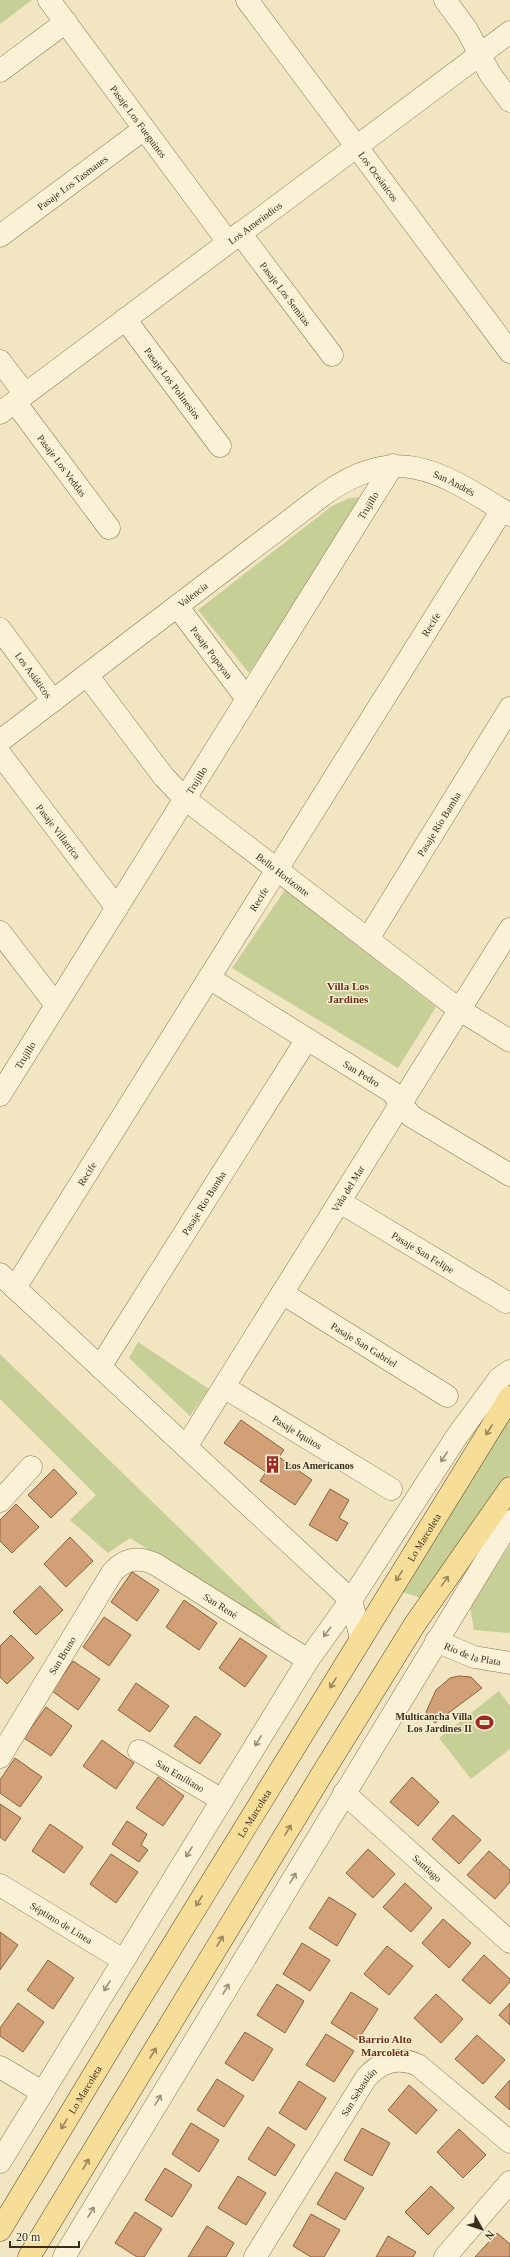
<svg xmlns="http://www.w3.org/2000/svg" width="510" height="2257" viewBox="0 0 510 2257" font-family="Georgia,serif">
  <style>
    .green { fill: #c6cf95 }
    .building { fill: #d1a076; stroke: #8c603c }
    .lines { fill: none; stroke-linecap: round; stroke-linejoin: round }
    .minor-casing { stroke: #8c7658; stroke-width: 23 }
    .major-casing { stroke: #59432d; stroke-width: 23 }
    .minor { stroke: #fbf1d6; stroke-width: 22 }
    .major { stroke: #f6dd98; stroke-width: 22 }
    .oneway { stroke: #98855a }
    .oneway2 { stroke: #9b8f7a }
    .labels { text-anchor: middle; stroke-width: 3; stroke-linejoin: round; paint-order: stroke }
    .street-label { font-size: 10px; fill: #3b2d1d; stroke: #f7eed2 }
    .poi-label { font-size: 10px; font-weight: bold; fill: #3b2d1d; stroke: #f7eed2; text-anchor: start }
    .neighbourhood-label { font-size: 11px; font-weight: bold; fill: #6a2e1a; stroke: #f7eed2 }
  </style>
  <rect width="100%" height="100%" fill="#f1e5c2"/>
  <!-- green -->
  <path class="green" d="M0,0H32L0,24Z
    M364,497L249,673L198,610L332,506L349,498Z
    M285,890L436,1007L398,1068L232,968Z
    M138,1342L209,1389L190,1416L129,1358Z
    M0,1354L241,1588L281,1627L276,1630L130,1538L108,1553L70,1520L96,1495L0,1399Z
    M510,1409V1474L430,1601L399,1591Z
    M510,1545V1633L474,1630L470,1607Z
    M499,1691L510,1706V1749L471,1779L439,1738Z"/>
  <!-- building -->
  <path class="building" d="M241,1420L284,1450L279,1457L312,1480L295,1505L260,1481L266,1472L224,1443Z
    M54,1469L77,1493L51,1518L28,1495Z
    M330,1489L349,1500L339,1518L348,1523L337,1541L309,1525Z
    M16,1504L39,1527L12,1553L0,1541V1520Z
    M70,1537L93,1561L66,1587L44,1564Z
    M132,1572L159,1590L137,1621L111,1602Z
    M40,1586L63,1610L36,1635L13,1612Z
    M184,1600L217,1623L199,1650L166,1627Z
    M104,1617L131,1635L109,1666L83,1647Z
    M11,1635L34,1658L7,1684L0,1677V1646Z
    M240,1638L267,1656L245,1687L219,1668Z
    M73,1661L100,1679L78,1710L52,1691Z
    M459,1676L471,1677L482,1688L435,1723L426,1712L436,1690L450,1678Z
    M136,1683L169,1706L150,1732L118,1710Z
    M46,1707L72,1726L51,1756L24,1738Z
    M195,1716L221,1734L200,1764L174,1746Z
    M102,1740L134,1763L116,1789L83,1766Z
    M15,1758L42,1777L20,1807L0,1793V1780Z
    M158,1777L184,1796L163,1826L136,1808Z
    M412,1777L439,1802L418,1826L390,1802Z
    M0,1804L21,1818L5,1841L0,1837Z
    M453,1815L481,1840L459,1864L432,1839Z
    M127,1821L147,1834L141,1845L148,1850L139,1862L112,1844Z
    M50,1824L83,1847L64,1873L32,1851Z
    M368,1849L395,1874L373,1898L346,1873Z
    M489,1851L510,1870V1882L495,1899L467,1875Z
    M111,1854L138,1872L116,1903L90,1884Z
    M405,1883L432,1908L411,1932L383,1907Z
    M329,1897L356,1914L337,1946L309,1928Z
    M443,1919L471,1943L449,1968L422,1943Z
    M0,1932L18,1945L0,1970Z
    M302,1943L330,1960L310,1991L283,1974Z
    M387,1946L413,1966L389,1995L364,1974Z
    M484,1955L510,1979V1982L490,2004L462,1980Z
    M48,1960L74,1978L53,2009L27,1990Z
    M277,1984L304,2001L285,2033L257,2015Z
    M351,1992L378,2009L358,2040L331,2023Z
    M436,1994L463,2019L441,2043L414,2018Z
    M18,2003L44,2022L23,2052L0,2036V2028Z
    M510,2003V2025L499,2015Z
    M245,2032L273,2049L253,2081L225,2063Z
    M326,2034L354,2051L334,2082L306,2065Z
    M477,2035L505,2060L483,2084L455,2059Z
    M217,2079L244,2096L224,2127L197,2110Z
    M510,2080V2110L495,2097Z
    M299,2081L326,2098L306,2130L279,2113Z
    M409,2085L437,2110L416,2134L388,2110Z
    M191,2123L219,2140L199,2172L172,2154Z
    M268,2127L295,2145L275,2176L248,2159Z
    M362,2128L390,2143L372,2176L344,2160Z
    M459,2129L486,2155L463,2178L437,2152Z
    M165,2168L192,2185L172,2217L145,2200Z
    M336,2172L364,2188L345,2220L317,2204Z
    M238,2176L266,2193L246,2225L218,2208Z
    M431,2186L454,2208L428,2235L405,2212Z
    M135,2212L162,2229L144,2257H137L115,2243Z
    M311,2214L340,2230L324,2257H311L293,2246Z
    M207,2226L234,2243L226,2257H188Z
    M497,2233L510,2244V2257H475Z
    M388,2236L416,2252L413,2257H376Z"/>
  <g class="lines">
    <defs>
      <g id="minor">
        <path id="s1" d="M49,0L228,242"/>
        <path id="s2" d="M247,0L510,352"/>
        <path d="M445,0L467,30L490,74L510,101"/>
        <path d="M0,71L66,22"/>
        <path id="s3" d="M240,233L332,355"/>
        <path id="s4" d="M0,236L144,129"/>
        <path id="s5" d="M125,319L220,446"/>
        <path d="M0,361L25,394"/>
        <path id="s6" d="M15,402L109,528"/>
        <path id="s7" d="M0,413L510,32"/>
        <path id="s8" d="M177,606L247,699"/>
        <path id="s9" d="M0,629L53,701"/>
        <path id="s10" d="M87,675L164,777L185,799L460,1010L510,1041"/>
        <path id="s11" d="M0,741L323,495C398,441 441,472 510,515"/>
        <path id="s12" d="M0,754L117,908"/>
        <path d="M0,932L56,1005"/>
        <path id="s13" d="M368,939L510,708"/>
        <path id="s14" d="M209,978L392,1092L411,1116L510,1175"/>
        <path id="s15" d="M0,1095L393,465"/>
        <path id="s16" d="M340,1202L506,1302"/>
        <path d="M0,1274L351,1600L361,1638"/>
        <path id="s17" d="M15,1288L502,510"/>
        <path id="s18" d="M282,1293L447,1396"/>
        <path id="s19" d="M100,1367L307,1039"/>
        <path id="s20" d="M224,1387L391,1489"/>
        <path id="s21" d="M186,1447L510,929"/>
        <path d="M0,1501L31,1467"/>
        <path id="s22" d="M436,1641L474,1657L510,1663"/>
        <path id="s23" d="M139,1751L222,1800"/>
        <path id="s24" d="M0,1757L112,1573C124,1559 138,1556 155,1564L308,1660"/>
        <path id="s25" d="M344,1793L510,1942"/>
        <path id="s26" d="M0,1885L123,1960"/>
        <path d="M0,2067L42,2092"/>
        <path d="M0,2162L308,1660L351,1600L457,1436L499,1379L510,1371"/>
        <path d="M64,2257L510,1521"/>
        <path id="s27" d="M255,2257L366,2078C380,2062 397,2056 418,2065L510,2142"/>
        <path d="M445,2257L510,2182"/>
      </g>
      <g id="major">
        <path id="s28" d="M0,2230L120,2031L510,1397"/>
        <path d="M29,2257L322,1774L415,1624L510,1488"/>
      </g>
    </defs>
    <!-- minor casing -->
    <use href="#minor" class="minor-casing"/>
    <!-- major casing -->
    <use href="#major" class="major-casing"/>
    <!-- minor -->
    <use href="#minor" class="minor"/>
    <!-- major -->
    <use href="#major" class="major"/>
  </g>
  <!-- one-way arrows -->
  <defs><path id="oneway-shaft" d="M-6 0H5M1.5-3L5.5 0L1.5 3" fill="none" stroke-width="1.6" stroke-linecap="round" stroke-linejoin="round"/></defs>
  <g class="oneway">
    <use href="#oneway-shaft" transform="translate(489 1430) rotate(122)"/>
    <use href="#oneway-shaft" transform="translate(399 1576) rotate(122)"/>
    <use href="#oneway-shaft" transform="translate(445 1581) rotate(-55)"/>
    <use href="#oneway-shaft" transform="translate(333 1683) rotate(121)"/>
    <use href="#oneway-shaft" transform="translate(288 1830) rotate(-59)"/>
    <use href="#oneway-shaft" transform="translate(199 1901) rotate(122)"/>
    <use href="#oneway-shaft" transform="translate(220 1941) rotate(-59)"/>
    <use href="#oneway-shaft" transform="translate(153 2053) rotate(-59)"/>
    <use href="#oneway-shaft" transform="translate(64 2124) rotate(121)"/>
    <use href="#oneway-shaft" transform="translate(86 2164) rotate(-59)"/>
  </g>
  <g class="oneway2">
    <use href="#oneway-shaft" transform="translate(444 1457) rotate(123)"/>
    <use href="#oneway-shaft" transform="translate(327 1632) rotate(127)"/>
    <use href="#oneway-shaft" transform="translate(258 1741) rotate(122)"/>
    <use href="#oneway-shaft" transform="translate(189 1852) rotate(122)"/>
    <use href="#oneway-shaft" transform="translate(293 1878) rotate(-59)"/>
    <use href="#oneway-shaft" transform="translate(107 1986) rotate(121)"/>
    <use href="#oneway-shaft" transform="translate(226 1989) rotate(-59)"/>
    <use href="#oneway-shaft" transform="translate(158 2100) rotate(-59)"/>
    <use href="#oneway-shaft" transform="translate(91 2212) rotate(-59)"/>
  </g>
  <!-- icons -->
  <defs>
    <symbol id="building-bare" viewBox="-9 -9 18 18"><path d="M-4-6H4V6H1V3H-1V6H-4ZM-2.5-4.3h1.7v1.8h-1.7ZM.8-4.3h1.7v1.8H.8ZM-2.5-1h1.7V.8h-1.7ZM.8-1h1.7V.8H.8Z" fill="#9e2924" stroke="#f7eed2" stroke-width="2.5" paint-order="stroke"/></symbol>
    <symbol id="stadium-bare" viewBox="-9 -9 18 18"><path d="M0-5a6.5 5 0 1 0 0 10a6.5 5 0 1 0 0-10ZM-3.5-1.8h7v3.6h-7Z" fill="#9e2924" stroke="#f7eed2" stroke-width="2.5" paint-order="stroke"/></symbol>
  </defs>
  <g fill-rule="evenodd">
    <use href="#building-bare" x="260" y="1452" width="25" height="25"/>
    <use href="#stadium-bare" x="472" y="1710" width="25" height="25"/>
  </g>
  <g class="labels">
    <!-- street labels -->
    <g class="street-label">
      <text dy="4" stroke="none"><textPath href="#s1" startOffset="151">Pasaje Los Fueguinos</textPath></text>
      <text dy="4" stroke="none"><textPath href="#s2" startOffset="220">Los Oceánicos</textPath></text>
      <text dy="4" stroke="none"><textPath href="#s4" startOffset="90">Pasaje Los Tasmanes</textPath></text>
      <text dy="4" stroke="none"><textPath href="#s7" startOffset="318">Los Amerindios</textPath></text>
      <text dy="4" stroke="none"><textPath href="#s3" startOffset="76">Pasaje Los Semitas</textPath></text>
      <text dy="4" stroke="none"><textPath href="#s5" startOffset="80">Pasaje Los Polinesios</textPath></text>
      <text dy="4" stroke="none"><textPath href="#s6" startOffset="79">Pasaje Los Veddas</textPath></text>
      <text dy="4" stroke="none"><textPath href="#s11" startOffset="547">San Andrés</textPath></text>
      <text dy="4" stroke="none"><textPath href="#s15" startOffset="695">Trujillo</textPath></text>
      <text dy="4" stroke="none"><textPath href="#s11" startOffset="242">Valencia</textPath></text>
      <text dy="4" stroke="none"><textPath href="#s17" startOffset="783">Recife</textPath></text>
      <text dy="4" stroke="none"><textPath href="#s8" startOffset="58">Pasaje Popayan</textPath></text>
      <text dy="4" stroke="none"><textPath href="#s9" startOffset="57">Los Asiáticos</textPath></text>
      <text dy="4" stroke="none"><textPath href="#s15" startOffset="371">Trujillo</textPath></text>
      <text dy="4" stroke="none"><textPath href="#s13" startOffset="135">Pasaje Río Bamba</textPath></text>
      <text dy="4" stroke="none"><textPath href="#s12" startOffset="97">Pasaje Villarrica</textPath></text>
      <text dy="4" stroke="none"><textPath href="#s10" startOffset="282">Bello Horizonte</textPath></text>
      <text dy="4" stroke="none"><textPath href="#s17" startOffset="459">Recife</textPath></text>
      <text dy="4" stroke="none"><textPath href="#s15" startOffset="47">Trujillo</textPath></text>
      <text dy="4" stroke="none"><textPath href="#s14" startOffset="180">San Pedro</textPath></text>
      <text dy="4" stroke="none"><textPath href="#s17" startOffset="135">Recife</textPath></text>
      <text dy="4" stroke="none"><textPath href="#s21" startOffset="305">Viña del Mar</textPath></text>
      <text dy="4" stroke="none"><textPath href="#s19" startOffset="194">Pasaje Río Bamba</textPath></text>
      <text dy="4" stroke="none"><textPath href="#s16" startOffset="97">Pasaje San Felipe</textPath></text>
      <text dy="4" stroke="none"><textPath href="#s18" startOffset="97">Pasaje San Gabriel</textPath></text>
      <text dy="4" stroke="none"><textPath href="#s20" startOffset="86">Pasaje Iquitos</textPath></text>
      <text dy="4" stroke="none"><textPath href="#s28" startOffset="812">Lo Marcoleta</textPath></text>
      <text dy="4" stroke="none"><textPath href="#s24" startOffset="341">San René</textPath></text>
      <text dy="4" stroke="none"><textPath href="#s22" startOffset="39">Río de la Plata</textPath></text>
      <text dy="4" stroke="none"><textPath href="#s24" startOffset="119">San Bruno</textPath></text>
      <text dy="4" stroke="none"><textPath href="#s23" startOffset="48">San Emiliano</textPath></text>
      <text dy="4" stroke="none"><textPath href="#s28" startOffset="488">Lo Marcoleta</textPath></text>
      <text dy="4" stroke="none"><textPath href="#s25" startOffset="112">Santiago</textPath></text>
      <text dy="4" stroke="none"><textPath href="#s26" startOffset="72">Séptimo de Línea</textPath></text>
      <text dy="4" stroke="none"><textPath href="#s28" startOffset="164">Lo Marcoleta</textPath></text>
      <text dy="4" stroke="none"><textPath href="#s27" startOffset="195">San Sebastián</textPath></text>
    </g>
    <!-- poi labels -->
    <g class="poi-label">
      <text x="285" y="1469">Los Americanos</text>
      <text x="472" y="1720" text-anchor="end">Multicancha Villa<tspan x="472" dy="12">Los Jardines II</tspan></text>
    </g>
    <!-- neighbourhood labels -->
    <g class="neighbourhood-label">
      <text x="348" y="990">Villa Los<tspan x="348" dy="13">Jardines</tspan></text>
      <text x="385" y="2043">Barrio Alto<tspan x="385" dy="13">Marcoleta</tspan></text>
    </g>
  </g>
  <!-- north arrow -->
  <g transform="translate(482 2229) rotate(129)" stroke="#f7eed2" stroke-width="3" paint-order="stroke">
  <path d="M0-3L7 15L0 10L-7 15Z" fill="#3b2d1d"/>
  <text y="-6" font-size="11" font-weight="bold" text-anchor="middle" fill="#3b2d1d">N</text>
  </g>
  <!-- scale -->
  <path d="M10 2241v6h69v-6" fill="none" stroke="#3b2d1d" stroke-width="2"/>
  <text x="16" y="2241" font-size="12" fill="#3b2d1d" stroke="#f7eed2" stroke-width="3" paint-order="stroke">20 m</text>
</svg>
